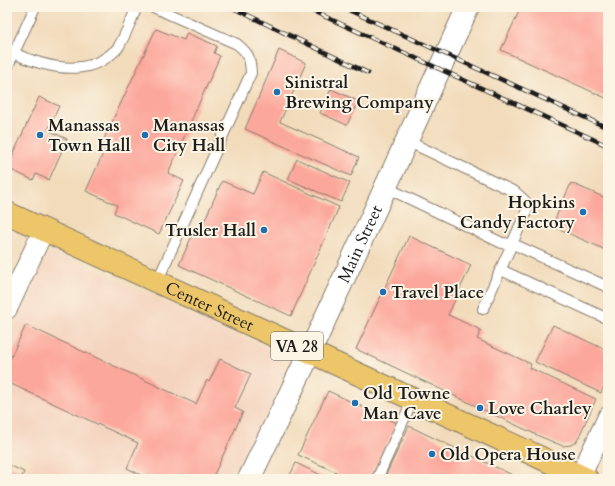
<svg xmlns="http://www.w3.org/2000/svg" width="615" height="486" viewBox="0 0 615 486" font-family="Cardo,serif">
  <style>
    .built { fill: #f4d4bf }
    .building { fill: #fca79b }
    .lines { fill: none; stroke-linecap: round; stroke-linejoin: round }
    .service-casing { stroke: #877c6c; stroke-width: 12 }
    .minor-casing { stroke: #877c6c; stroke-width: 22 }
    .tertiary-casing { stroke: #877c6c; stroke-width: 24 }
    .trunk-casing { stroke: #877c6c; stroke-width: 24 }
    .service { stroke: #fff; stroke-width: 10 }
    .minor { stroke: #fff; stroke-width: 20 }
    .tertiary { stroke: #fff; stroke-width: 22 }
    .trunk { stroke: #ecc669; stroke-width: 22 }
    .rail-casing { stroke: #1c1c1c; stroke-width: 4.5 }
    .rail { stroke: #fcf5e5; stroke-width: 3; stroke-dasharray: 9; stroke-linecap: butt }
    .poi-dot { fill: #1f6fb2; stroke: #fcf5e5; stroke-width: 1.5 }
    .labels { text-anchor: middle; stroke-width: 4; stroke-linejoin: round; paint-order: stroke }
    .shield { fill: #fcf5e5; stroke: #5f5d58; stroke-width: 1 }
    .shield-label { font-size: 16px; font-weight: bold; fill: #1c1c1c }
    .poi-label { font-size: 17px; font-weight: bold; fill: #1c1c1c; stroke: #fcf5e5; text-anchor: start }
    .street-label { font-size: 17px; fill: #1c1c1c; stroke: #fcf5e5 }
  </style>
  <rect width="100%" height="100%" fill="#fcf5e5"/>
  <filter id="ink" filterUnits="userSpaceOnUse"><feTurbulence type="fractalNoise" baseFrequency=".025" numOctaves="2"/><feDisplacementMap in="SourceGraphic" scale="8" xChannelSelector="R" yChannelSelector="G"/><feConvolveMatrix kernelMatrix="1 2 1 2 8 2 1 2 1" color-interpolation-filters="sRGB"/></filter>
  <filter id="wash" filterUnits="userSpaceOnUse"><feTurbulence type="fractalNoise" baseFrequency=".012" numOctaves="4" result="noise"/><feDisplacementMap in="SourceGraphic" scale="16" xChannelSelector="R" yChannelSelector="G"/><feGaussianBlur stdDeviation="0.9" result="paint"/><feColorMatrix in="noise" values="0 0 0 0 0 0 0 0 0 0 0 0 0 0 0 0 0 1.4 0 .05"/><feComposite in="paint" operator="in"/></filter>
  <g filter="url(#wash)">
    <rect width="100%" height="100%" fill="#f2dbbb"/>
    <!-- built -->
    <path class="built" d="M52,251L280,355L286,372L239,479H23L32,460L7,448V342L46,256Z"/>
    <g id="blocks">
      <!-- building -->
      <path class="building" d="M521,7H608V99L501,50Z
        M156,29L184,40L187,33L217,46L214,53L220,56L168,173L184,181L159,234L114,213L117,205L86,191L106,147L101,145Z
        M279,50L306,63L280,122L359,157L351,176L245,129Z
        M331,89L358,101L347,125L320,113Z
        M39,97L59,106L48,130L67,139L49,180L36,174L33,180L7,168Z
        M297,159L350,183L341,202L288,179Z
        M263,172L339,207L291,316L179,265L195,229L200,231L222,181L253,194Z
        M571,183L608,199V251L552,226Z
        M409,236L471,265L448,315L481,330L477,339L531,364L530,368L596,399L577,441L571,445L563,446L539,436L356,349Z
        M26,325L196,404L207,380L209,382L220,359L251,374L235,408L243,412L212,479H149L127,468L138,443L7,382V365Z
        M553,325L608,351V378L601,393L535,362Z
        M328,391L397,423L371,479H334L333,478L336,472L298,455Z
        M409,426L440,441L521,479H384Z
        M296,463L329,479H288Z
        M7,464L24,472L21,479H7Z"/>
    </g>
  </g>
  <g filter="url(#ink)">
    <use href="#blocks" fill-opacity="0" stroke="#877c6c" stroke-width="1"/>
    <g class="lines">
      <defs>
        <path id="service" d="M153,7L237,44C249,54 250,57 251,73L157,282
          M7,50C38,65 80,79 110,55C113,52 117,50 119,46C126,34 131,20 137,7
          M7,68L35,7
          M407,141L515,192L525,201L528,208L483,309
          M385,187L502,243L513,244L608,287
          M501,270L608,319
          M377,479L413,399"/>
        <path id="minor" d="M7,309L44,229
          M579,479L608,417"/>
        <g id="tertiary">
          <path id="s1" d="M249,479L310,352L468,7"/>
        </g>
        <g id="trunk">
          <path id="s2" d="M7,213L587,479"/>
        </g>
      </defs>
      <!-- service casing -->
      <use href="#service" class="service-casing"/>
      <!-- minor casing -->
      <use href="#minor" class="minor-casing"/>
      <!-- tertiary casing -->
      <use href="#tertiary" class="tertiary-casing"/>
      <!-- trunk casing -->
      <use href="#trunk" class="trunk-casing"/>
      <!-- service -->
      <use href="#service" class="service"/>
      <!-- minor -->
      <use href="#minor" class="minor"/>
      <!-- tertiary -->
      <use href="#tertiary" class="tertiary"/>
      <!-- trunk -->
      <use href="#trunk" class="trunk"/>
      <defs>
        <path id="rail" d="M231,7L368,73
          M304,7L608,146
          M342,7L608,128"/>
      </defs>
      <!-- rail casing -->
      <use href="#rail" class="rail-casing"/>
      <!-- rail -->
      <use href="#rail" class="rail"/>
    </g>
  </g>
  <!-- markers -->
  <g class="poi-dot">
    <circle cx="277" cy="92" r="4"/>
    <circle cx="40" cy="135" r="4"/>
    <circle cx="145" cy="135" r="4"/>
    <circle cx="583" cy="212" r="4"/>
    <circle cx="264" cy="230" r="4"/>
    <circle cx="383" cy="292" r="4"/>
    <circle cx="355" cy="403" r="4"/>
    <circle cx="480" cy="408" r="4"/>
    <circle cx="432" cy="454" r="4"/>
  </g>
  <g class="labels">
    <!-- shield labels -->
    <rect class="shield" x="271" y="332" width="52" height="28" rx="3"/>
    <g class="shield-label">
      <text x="297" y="352">VA 28</text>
    </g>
    <!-- poi labels -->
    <g class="poi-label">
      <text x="285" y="88">Sinistral<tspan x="285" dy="20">Brewing Company</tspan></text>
      <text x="48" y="131">Manassas<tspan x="48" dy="20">Town Hall</tspan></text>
      <text x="153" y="131">Manassas<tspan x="153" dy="20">City Hall</tspan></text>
      <text x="575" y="208" text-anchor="end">Hopkins<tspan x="575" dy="20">Candy Factory</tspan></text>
      <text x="256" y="236" text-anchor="end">Trusler Hall</text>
      <text x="391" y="298">Travel Place</text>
      <text x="363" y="399">Old Towne<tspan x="363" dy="20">Man Cave</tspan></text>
      <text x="488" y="414">Love Charley</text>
      <text x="440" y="460">Old Opera House</text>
    </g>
    <!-- street labels -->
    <g class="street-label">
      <text dy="6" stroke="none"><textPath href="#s1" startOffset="260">Main Street</textPath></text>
      <text dy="6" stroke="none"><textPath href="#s2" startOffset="223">Center Street</textPath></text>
    </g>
  </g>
  <!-- margin -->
  <rect width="615" height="486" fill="none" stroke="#fcf5e5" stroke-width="24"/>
</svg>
